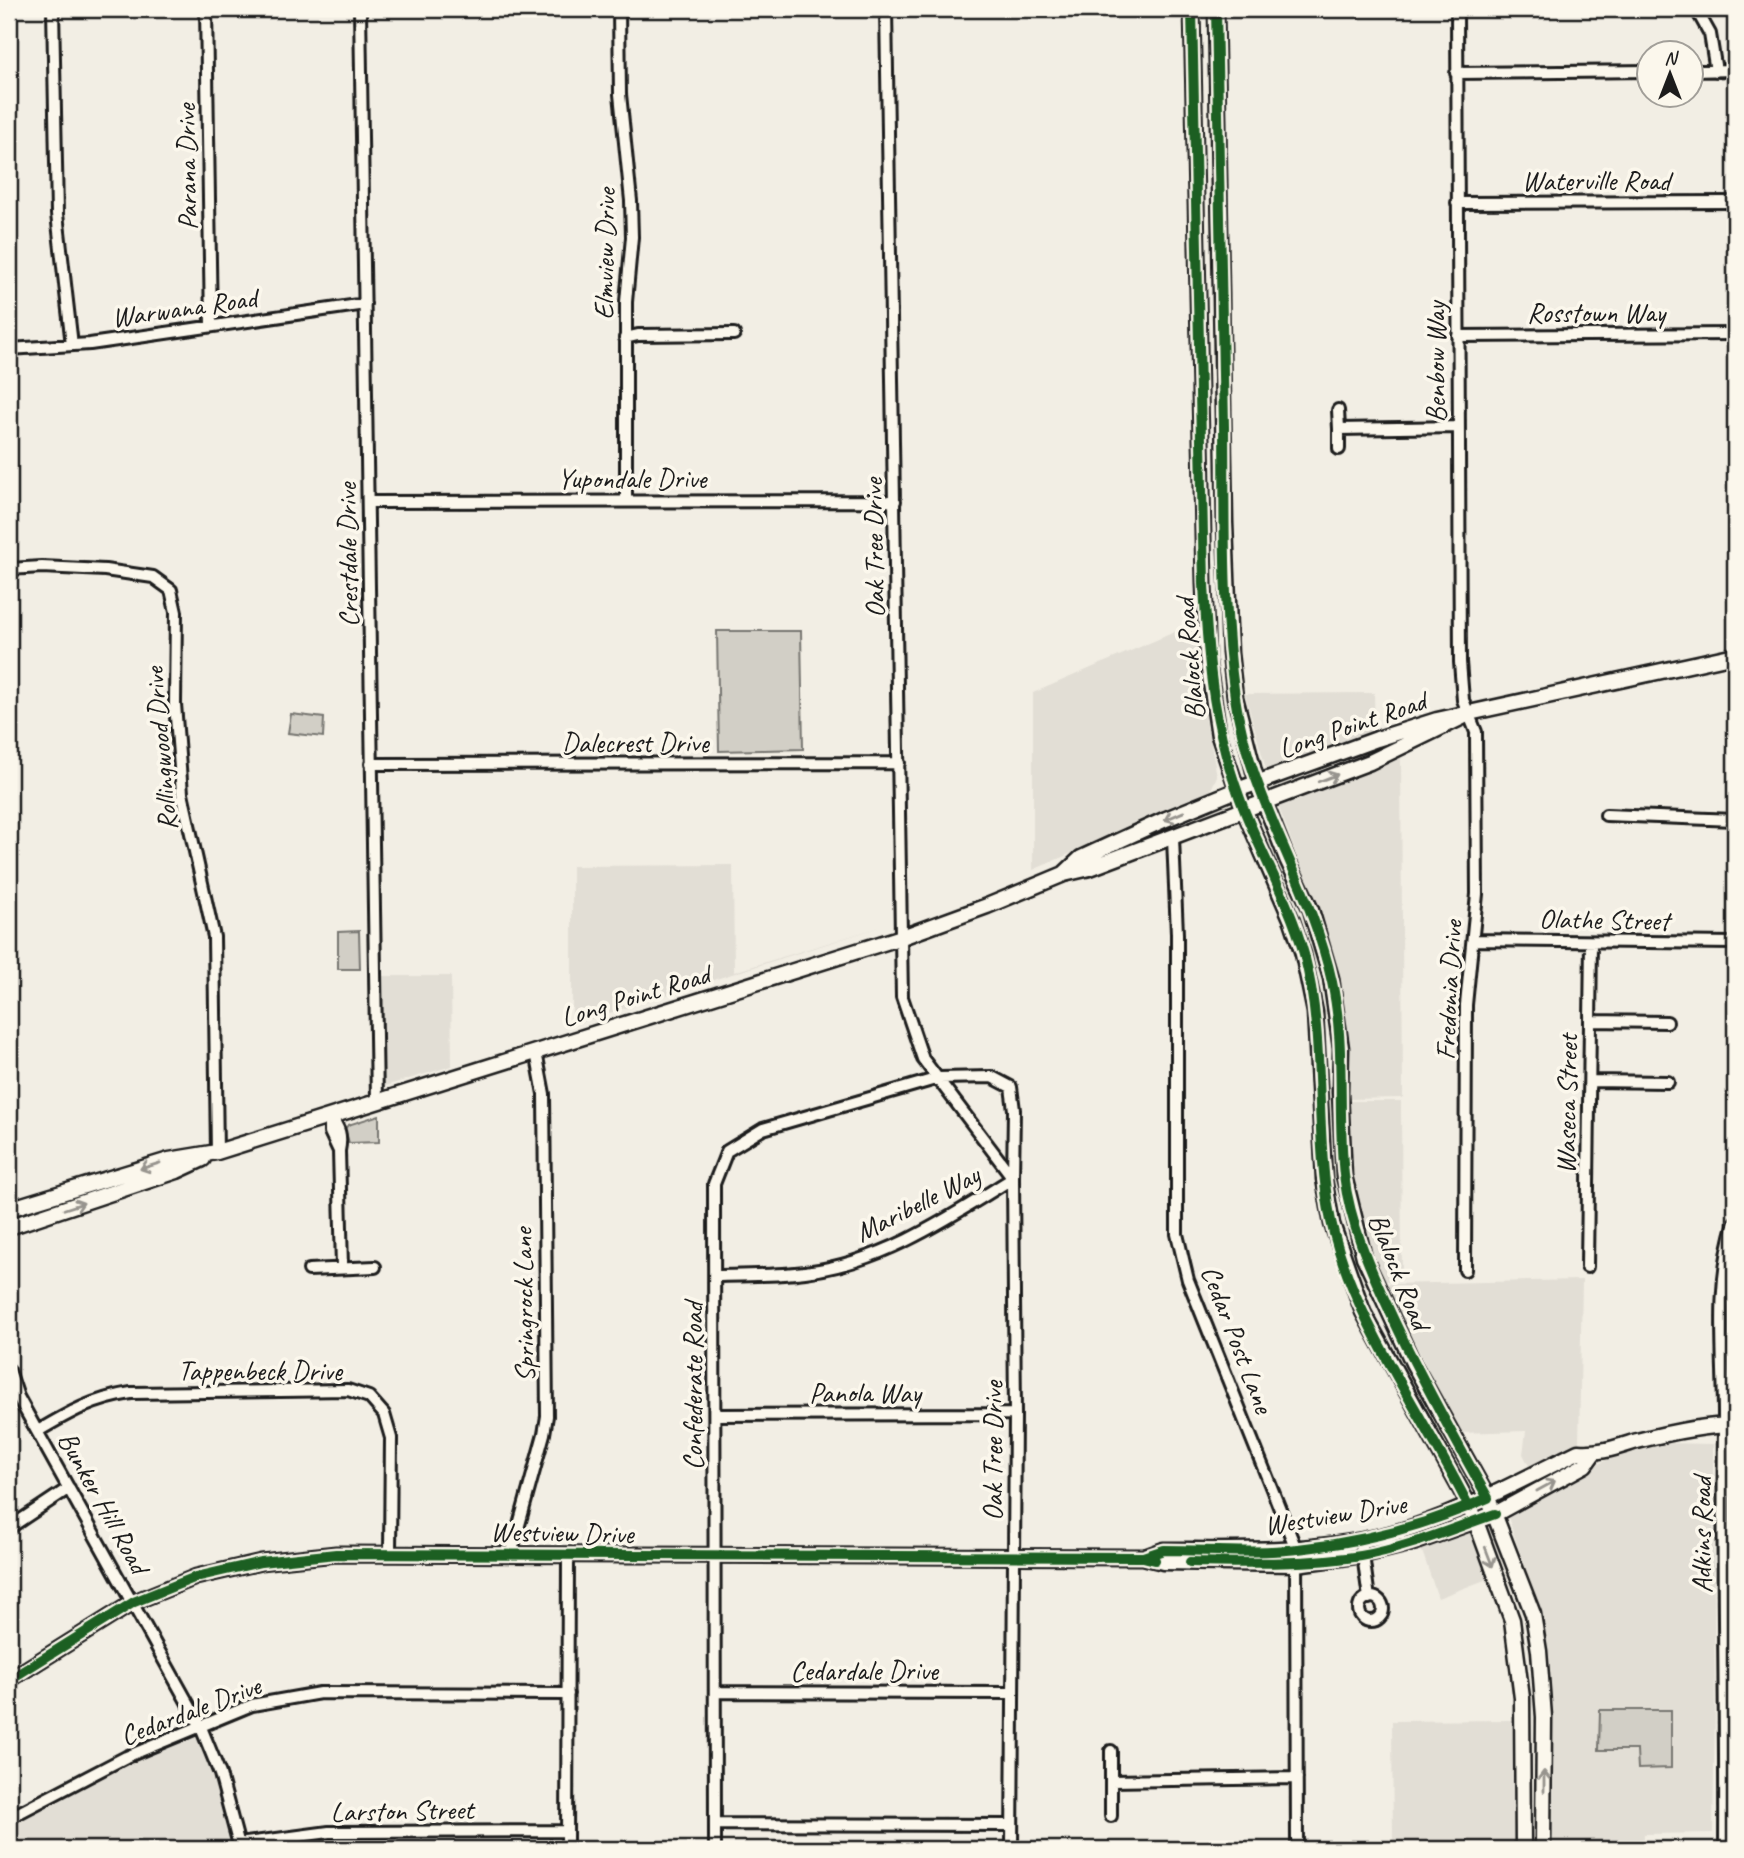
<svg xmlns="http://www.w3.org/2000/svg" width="1744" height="1858" viewBox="0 0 1744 1858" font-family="Caveat,sans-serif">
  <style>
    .built { fill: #e2ded5 }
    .green { fill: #d2cfc6; stroke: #777671; stroke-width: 2 }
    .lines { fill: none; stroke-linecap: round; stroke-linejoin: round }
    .minor-casing { stroke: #1c1c1c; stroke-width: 16 }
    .major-casing { stroke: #1c1c1c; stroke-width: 19 }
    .minor { stroke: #fbf7ec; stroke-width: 10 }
    .major { stroke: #fbf7ec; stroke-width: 14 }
    .cycleway-casing { stroke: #fbf7ec; stroke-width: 15 }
    .cycleway { stroke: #1b5e20; stroke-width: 10 }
    .oneway { stroke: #97948e }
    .labels { text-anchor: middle; stroke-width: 7; stroke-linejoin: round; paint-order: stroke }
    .street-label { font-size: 28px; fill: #1c1c1c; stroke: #fbf7ec }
  </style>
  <rect width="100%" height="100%" fill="#f2eee4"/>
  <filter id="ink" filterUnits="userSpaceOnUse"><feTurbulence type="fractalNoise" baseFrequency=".0143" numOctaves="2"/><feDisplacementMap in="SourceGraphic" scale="14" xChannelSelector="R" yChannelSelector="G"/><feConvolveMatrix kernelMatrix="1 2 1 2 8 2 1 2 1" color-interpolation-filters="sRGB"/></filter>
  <g filter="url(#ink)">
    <!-- built -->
    <path class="built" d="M1198,622V660L1204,708L1217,776L1210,792L1033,870V693Z
      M1374,693L1375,731L1266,769L1245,694Z
      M1401,755L1403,1098L1347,1099L1343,1010L1326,935L1278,805Z
      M733,865L734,972L883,926L572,1025V866Z
      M381,976H451L452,1066L385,1086Z
      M1348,1101H1401L1402,1280L1382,1281L1363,1222L1352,1165Z
      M1582,1280L1579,1445L1529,1466L1523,1454L1526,1431L1459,1433L1386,1284Z
      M1662,1443L1713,1444L1715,1709L1713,1833L1644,1834L1643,1849H1552L1553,1708L1532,1588L1508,1517L1509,1512L1610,1458Z
      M1470,1529L1490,1578L1438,1598L1421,1548Z
      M1515,1720V1849H1393L1392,1721Z
      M197,1733L213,1776L233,1849H9V1826L129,1763Z"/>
    <!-- green -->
    <path class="green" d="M717,631H801L803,749L719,751Z
      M291,714L324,718L323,737L288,733Z
      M359,931L360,969H338V932Z
      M379,1115V1142L349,1143L345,1129L348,1125Z
      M1600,1710H1671V1768L1638,1769L1637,1750H1599Z"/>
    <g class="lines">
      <defs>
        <path id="minor" d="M53,9L57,214L72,345
          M206,9L211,325
          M360,9L377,1101
          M619,9L620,94L631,201L632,237L626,302V501
          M886,9L902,997L923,1059L1013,1178L1015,1414L1012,1849
          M1457,9L1460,662L1463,700L1476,732L1477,894L1466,1005L1465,1270
          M1696,9L1710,34L1716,71
          M1692,71L1735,70
          M1456,73L1650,71
          M1457,203L1735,202
          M1458,336L1735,334
          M625,338L638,335L734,334
          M9,349L90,344L365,304
          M1338,410L1339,429L1458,427
          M1339,429V449
          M369,502L895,501
          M9,569L42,567L105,570L153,577L171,590L176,612L175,704L182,793L214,937L217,1152
          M371,764L899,763
          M1606,815L1735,820
          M1173,838L1177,934V1234L1188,1280L1296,1549L1297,1849
          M1473,940L1735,943
          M1590,1021L1667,1022
          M1590,1081L1668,1082
          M339,1151L330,1132V1116C340,1128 342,1136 339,1151L342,1267
          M1587,1267L1591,942
          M309,1270L375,1267
          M715,1276C744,1275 776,1276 805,1272C882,1263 949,1218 1013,1178L1014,1110L1011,1087L992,1077L939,1078L763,1129L727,1151L714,1184L715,1849
          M9,1370L18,1397L200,1725L220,1774L240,1849
          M715,1415L1015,1414
          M38,1431C70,1412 93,1399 131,1393L348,1390L369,1397L384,1414L391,1438L390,1553
          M9,1528L69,1488
          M1362,1548L1369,1598
          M511,1554L544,1434L547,1416L544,1094L536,1052
          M1359 1609a12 12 0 1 1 24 0a12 12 0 1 1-24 0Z
          M715,1692L1013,1693
          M1111,1751V1816
          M1111,1781L1297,1778
          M9,1818L126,1757L252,1705L320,1693L568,1694
          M715,1824L1012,1825
          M239,1844L329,1832L567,1831
          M567,1849L568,1554
          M1725,1849C1726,1709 1722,1568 1724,1428C1725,1358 1714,1289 1735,1222"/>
        <path id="major" d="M1192,9L1204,584L1207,657L1219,736L1244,810L1292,921L1303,954L1315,1012L1324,1179L1332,1224L1363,1312L1465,1498L1478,1527L1512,1620L1522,1698L1523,1849
          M1216,9L1225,522L1230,653L1235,697L1257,783L1287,859L1311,910L1331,978L1341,1048L1340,1092L1344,1176L1364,1257L1413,1363L1488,1498L1533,1614L1539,1651L1544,1717L1543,1849
          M1065,873L1081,858L1166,819L1237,790L1377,739L1437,720L1735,655
          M9,1209L169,1160L217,1152L902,937L987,906L1064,874L1090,868L1370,762L1469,714
          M9,1227L177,1171L203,1159
          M1145,1557L1164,1550C1247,1550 1333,1554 1413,1527C1471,1508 1523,1479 1578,1452C1599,1454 1617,1447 1637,1441C1668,1433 1703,1425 1735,1425
          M9,1680L134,1602L196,1577L261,1562L336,1554L1143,1557L1163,1562L1296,1564L1363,1555L1416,1542L1495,1514L1585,1465L1593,1454"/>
      </defs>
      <!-- minor casing -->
      <use href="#minor" class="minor-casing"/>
      <!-- major casing -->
      <use href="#major" class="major-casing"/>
      <!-- minor -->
      <use href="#minor" class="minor"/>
      <!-- major -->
      <use href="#major" class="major"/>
      <defs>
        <path id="cycleway" d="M1192,9L1204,584C1208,667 1214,734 1245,812C1264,859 1290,904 1304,954C1327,1041 1313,1133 1331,1221C1352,1319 1425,1417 1469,1507
          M1143,1557L1164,1550C1208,1550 1254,1554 1298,1549C1364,1542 1427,1525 1488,1498C1454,1438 1420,1377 1391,1314C1370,1269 1350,1224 1344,1175C1337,1111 1346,1046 1332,982C1311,884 1249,798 1235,697C1222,608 1225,516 1224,427C1222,287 1219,148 1216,9
          M1190,1562C1247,1563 1304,1565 1361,1556C1407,1548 1451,1529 1495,1514
          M9,1680L134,1602L196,1577L261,1562L336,1554L1143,1557L1155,1560"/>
      </defs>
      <!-- cycleway casing -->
      <use href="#cycleway" class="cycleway-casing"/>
      <!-- cycleway -->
      <use href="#cycleway" class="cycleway"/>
    </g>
    <!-- one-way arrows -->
    <defs><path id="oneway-shaft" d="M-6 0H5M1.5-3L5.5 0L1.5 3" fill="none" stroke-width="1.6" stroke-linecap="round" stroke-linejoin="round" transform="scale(1.75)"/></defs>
    <g class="oneway">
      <use href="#oneway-shaft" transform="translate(1328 778) rotate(-21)"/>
      <use href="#oneway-shaft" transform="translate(1174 816) rotate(157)"/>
      <use href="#oneway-shaft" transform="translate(150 1166) rotate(163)"/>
      <use href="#oneway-shaft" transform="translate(74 1206) rotate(-18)"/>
      <use href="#oneway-shaft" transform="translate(1546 1486) rotate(-29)"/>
      <use href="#oneway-shaft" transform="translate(1489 1557) rotate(69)"/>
      <use href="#oneway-shaft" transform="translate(1544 1781) rotate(-90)"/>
    </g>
  </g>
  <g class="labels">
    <!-- street labels -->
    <g class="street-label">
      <text transform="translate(186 167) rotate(-91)" y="10">Parana Drive</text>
      <text x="1596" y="190">Waterville Road</text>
      <text transform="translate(604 254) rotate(-89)" y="10">Elmview Drive</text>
      <text transform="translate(184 307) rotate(-8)" y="10">Warwana Road</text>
      <text x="1596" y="322">Rosstown Way</text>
      <text transform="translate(1435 362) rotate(-90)" y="10">Benbow Way</text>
      <text x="632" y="488">Yupondale Drive</text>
      <text transform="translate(873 548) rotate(-91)" y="10">Oak Tree Drive</text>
      <text transform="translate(347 555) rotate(-91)" y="10">Crestdale Drive</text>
      <text transform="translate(1189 659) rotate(-95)" y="10">Blalock Road</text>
      <text transform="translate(1352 724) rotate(-19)" y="10">Long Point Road</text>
      <text x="635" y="752">Dalecrest Drive</text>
      <text transform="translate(160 749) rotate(-95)" y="10">Rollingwood Drive</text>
      <text transform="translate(1604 919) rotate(1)" y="10">Olathe Street</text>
      <text transform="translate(1448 990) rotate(-87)" y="10">Fredonia Drive</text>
      <text transform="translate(635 995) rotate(-17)" y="10">Long Point Road</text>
      <text transform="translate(1566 1104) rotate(-89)" y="10">Waseca Street</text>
      <text transform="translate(917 1203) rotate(-27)" y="10">Maribelle Way</text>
      <text transform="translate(1400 1271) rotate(68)" y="10">Blalock Road</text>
      <text transform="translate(523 1305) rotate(-91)" y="10">Springrock Lane</text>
      <text transform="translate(1238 1339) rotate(69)" y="10">Cedar Post Lane</text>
      <text x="260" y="1380">Tappenbeck Drive</text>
      <text transform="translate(692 1386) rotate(-90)" y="10">Confederate Road</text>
      <text x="865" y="1402">Panola Way</text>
      <text transform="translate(992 1451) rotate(-90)" y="10">Oak Tree Drive</text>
      <text transform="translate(104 1502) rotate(61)" y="10">Bunker Hill Road</text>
      <text transform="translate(1335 1514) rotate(-9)" y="10">Westview Drive</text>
      <text transform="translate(562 1532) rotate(1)" y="10">Westview Drive</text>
      <text transform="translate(1701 1535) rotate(-90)" y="10">Adkins Road</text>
      <text x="864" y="1680">Cedardale Drive</text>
      <text transform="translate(190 1710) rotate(-21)" y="10">Cedardale Drive</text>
      <text transform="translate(402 1810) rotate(-1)" y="10">Larston Street</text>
    </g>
  </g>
  <!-- margin -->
  <rect width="1744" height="1858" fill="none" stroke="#fbf7ec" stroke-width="35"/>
  <rect x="18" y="18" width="1709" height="1823" fill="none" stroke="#1c1c1c" stroke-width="2.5" filter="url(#ink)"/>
  <!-- north arrow -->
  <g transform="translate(1670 74)"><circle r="33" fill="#fbf7ec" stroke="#a29f99" stroke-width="2"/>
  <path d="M0-5L12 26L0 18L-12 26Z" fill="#1c1c1c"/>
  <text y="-10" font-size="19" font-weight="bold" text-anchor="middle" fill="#1c1c1c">N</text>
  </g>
</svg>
